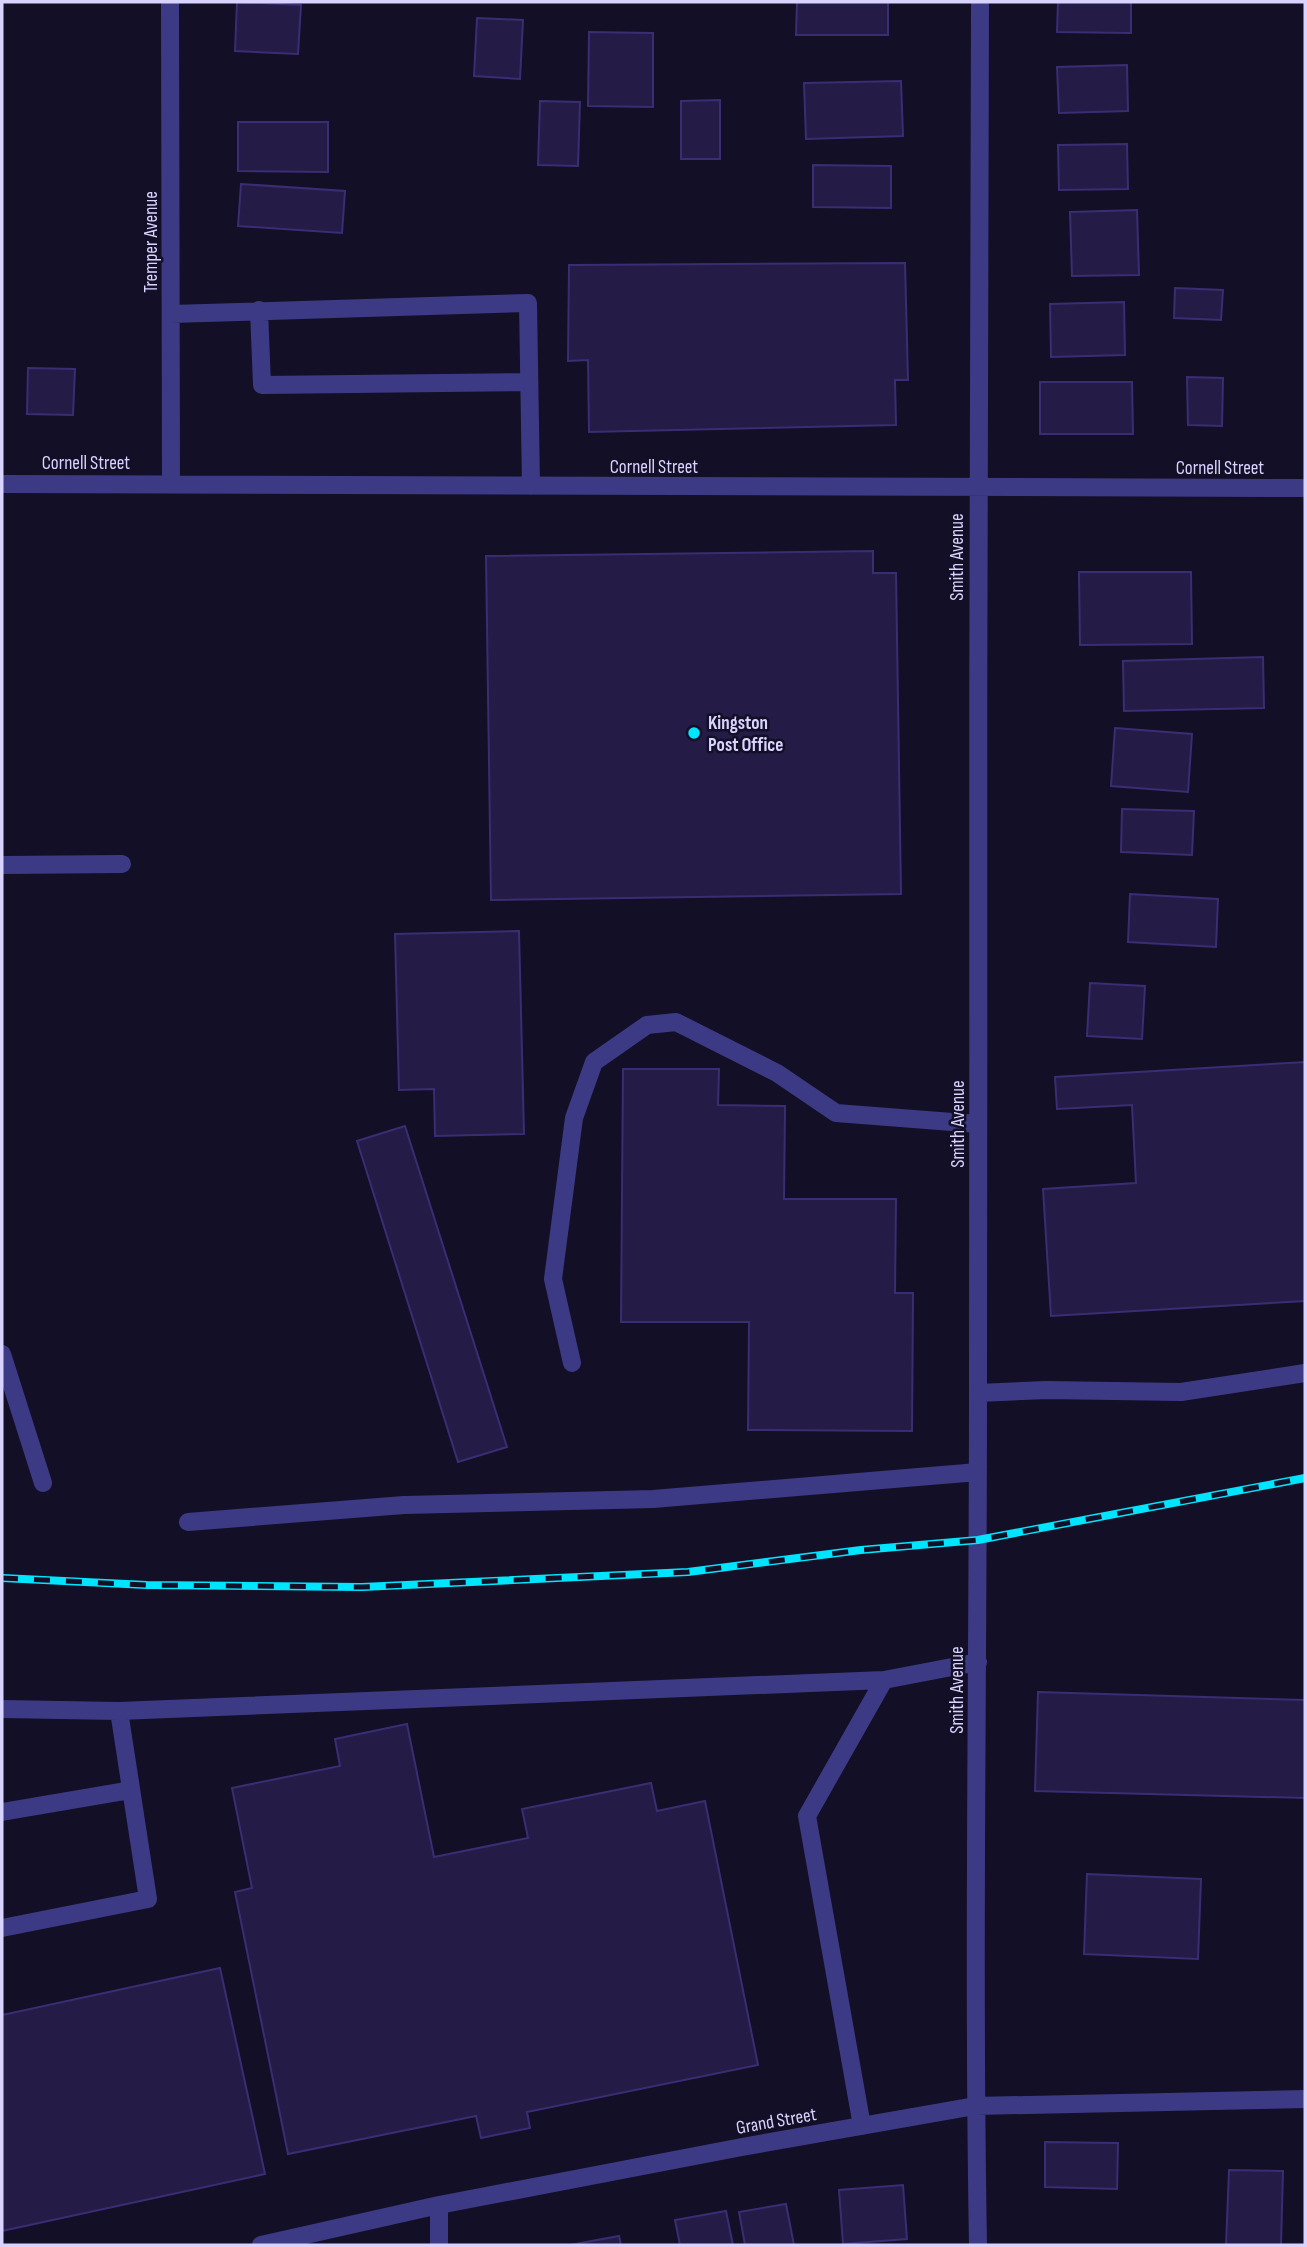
<svg xmlns="http://www.w3.org/2000/svg" width="1307" height="2247" viewBox="0 0 1307 2247" font-family="'Sofia Sans Condensed',sans-serif">
  <style>
    .building { fill: #241b47; stroke: #3b2d73; stroke-width: 2 }
    .lines { fill: none; stroke-linecap: round; stroke-linejoin: round }
    .minor { stroke: #3d3a85; stroke-width: 18 }
    .rail-casing { stroke: #00e5ff; stroke-width: 8 }
    .rail { stroke: #130f26; stroke-width: 5; stroke-dasharray: 16; stroke-linecap: butt }
    .poi-dot { fill: #00e5ff; stroke: #130f26; stroke-width: 2.5 }
    .labels { text-anchor: middle; stroke-width: 5; stroke-linejoin: round; paint-order: stroke }
    .street-label { font-size: 19px; fill: #d9d4ff; stroke: #130f26 }
    .poi-label { font-size: 19px; font-weight: bold; fill: #d9d4ff; stroke: #130f26; text-anchor: start }
  </style>
  <rect width="100%" height="100%" fill="#130f26"/>
  <!-- building -->
  <path class="building" d="M237,2L301,5L298,54L235,51Z
    M797,2H888V35H796Z
    M1058,2H1131V33L1057,32Z
    M477,18L523,20L520,79L474,76Z
    M589,32L653,33V107L588,106Z
    M1127,65L1128,111L1059,113L1057,67Z
    M901,81L903,136L806,139L804,83Z
    M720,100V159H681V101Z
    M540,101L580,102L578,166L538,165Z
    M238,122H328V172L238,171Z
    M1127,144L1128,189L1059,190L1058,145Z
    M813,165L891,166V208L813,207Z
    M241,184L345,191L342,233L238,226Z
    M1137,210L1139,275L1072,276L1070,212Z
    M905,263L908,380H895L896,425L589,432L588,360L568,361L569,265Z
    M1175,288L1223,290L1221,320L1174,318Z
    M1124,302L1125,355L1051,357L1050,304Z
    M28,368L75,369L73,415L27,414Z
    M1187,377L1223,378L1222,426L1188,425Z
    M1040,382H1132L1133,434H1040Z
    M873,551V573H896L901,894L491,900L486,556Z
    M1079,572H1191L1192,644L1080,645Z
    M1263,657L1264,708L1124,711L1123,661Z
    M1115,728L1192,734L1188,792L1111,786Z
    M1122,809L1194,811L1192,855L1121,852Z
    M1130,894L1218,899L1216,947L1128,942Z
    M519,931L524,1134L435,1136L434,1089L399,1090L395,934Z
    M1090,983L1145,986L1142,1039L1087,1036Z
    M1305,1062V1301L1051,1316L1043,1189L1136,1183L1132,1105L1057,1109L1055,1077Z
    M623,1069H719L718,1105L785,1106L784,1199H896L895,1293H913L912,1431L748,1430L749,1322H621Z
    M405,1126L507,1447L458,1462L357,1141Z
    M1038,1692L1305,1700V1798L1035,1791Z
    M407,1724L434,1857L528,1838L522,1809L651,1783L657,1811L705,1801L758,2065L527,2112L530,2128L481,2138L476,2116L288,2154L235,1892L252,1888L232,1788L340,1766L335,1739Z
    M1087,1874L1201,1879L1198,1959L1084,1954Z
    M220,1968L265,2174L2,2231V2015Z
    M1045,2142L1118,2143L1117,2189L1045,2187Z
    M1229,2170L1283,2171L1281,2245H1226Z
    M903,2185L907,2239L843,2244L839,2190Z
    M786,2204L794,2245H745L739,2212Z
    M726,2211L733,2245H680L675,2220Z
    M619,2236L621,2245H570Z"/>
  <g class="lines">
    <!-- minor -->
    <path class="minor" d="M170,2L171,483
      M259,310L262,385L528,382
      M171,314L528,303L531,486
      M2,484L1305,488
      M2,865L122,864
      M2,1354L43,1483
      M572,1363L553,1279L574,1118L594,1062L647,1025L676,1022L777,1073L836,1113L978,1124
      M978,1393L1046,1390L1181,1392L1305,1373
      M188,1522L404,1505L653,1499L978,1472
      M2,1709L119,1711L148,1899L2,1928
      M119,1711L884,1680
      M2,1812L131,1790
      M862,2126L807,1816L884,1680L978,1662
      M439,2205V2245
      M261,2245L439,2205L742,2147L975,2106L1305,2099
      M978,2245C973,1960 978,1674 978,1388C979,926 977,464 980,2"/>
    <defs>
      <path id="rail" d="M2,1578L147,1585L362,1587L688,1572L861,1550L978,1540L1305,1478"/>
    </defs>
    <!-- rail casing -->
    <use href="#rail" class="rail-casing"/>
    <!-- rail -->
    <use href="#rail" class="rail"/>
  </g>
  <!-- markers -->
  <circle class="poi-dot" cx="694" cy="733" r="7"/>
  <g class="labels">
    <!-- street labels -->
    <g class="street-label">
      <text transform="translate(150 242) rotate(-90)" y="7">Tremper Avenue</text>
      <text x="86" y="469">Cornell Street</text>
      <text x="654" y="473">Cornell Street</text>
      <text x="1220" y="474">Cornell Street</text>
      <text transform="translate(956 557) rotate(-90)" y="7">Smith Avenue</text>
      <text transform="translate(957 1124) rotate(-90)" y="7">Smith Avenue</text>
      <text transform="translate(956 1690) rotate(-90)" y="7">Smith Avenue</text>
      <text transform="translate(776 2120) rotate(-10)" y="7">Grand Street</text>
    </g>
    <!-- poi labels -->
    <g class="poi-label">
      <text x="708" y="729">Kingston<tspan x="708" dy="22">Post Office</tspan></text>
    </g>
  </g>
  <!-- border -->
  <rect width="1307" height="2247" fill="none" stroke="#d9d4ff" stroke-width="7"/>
</svg>
